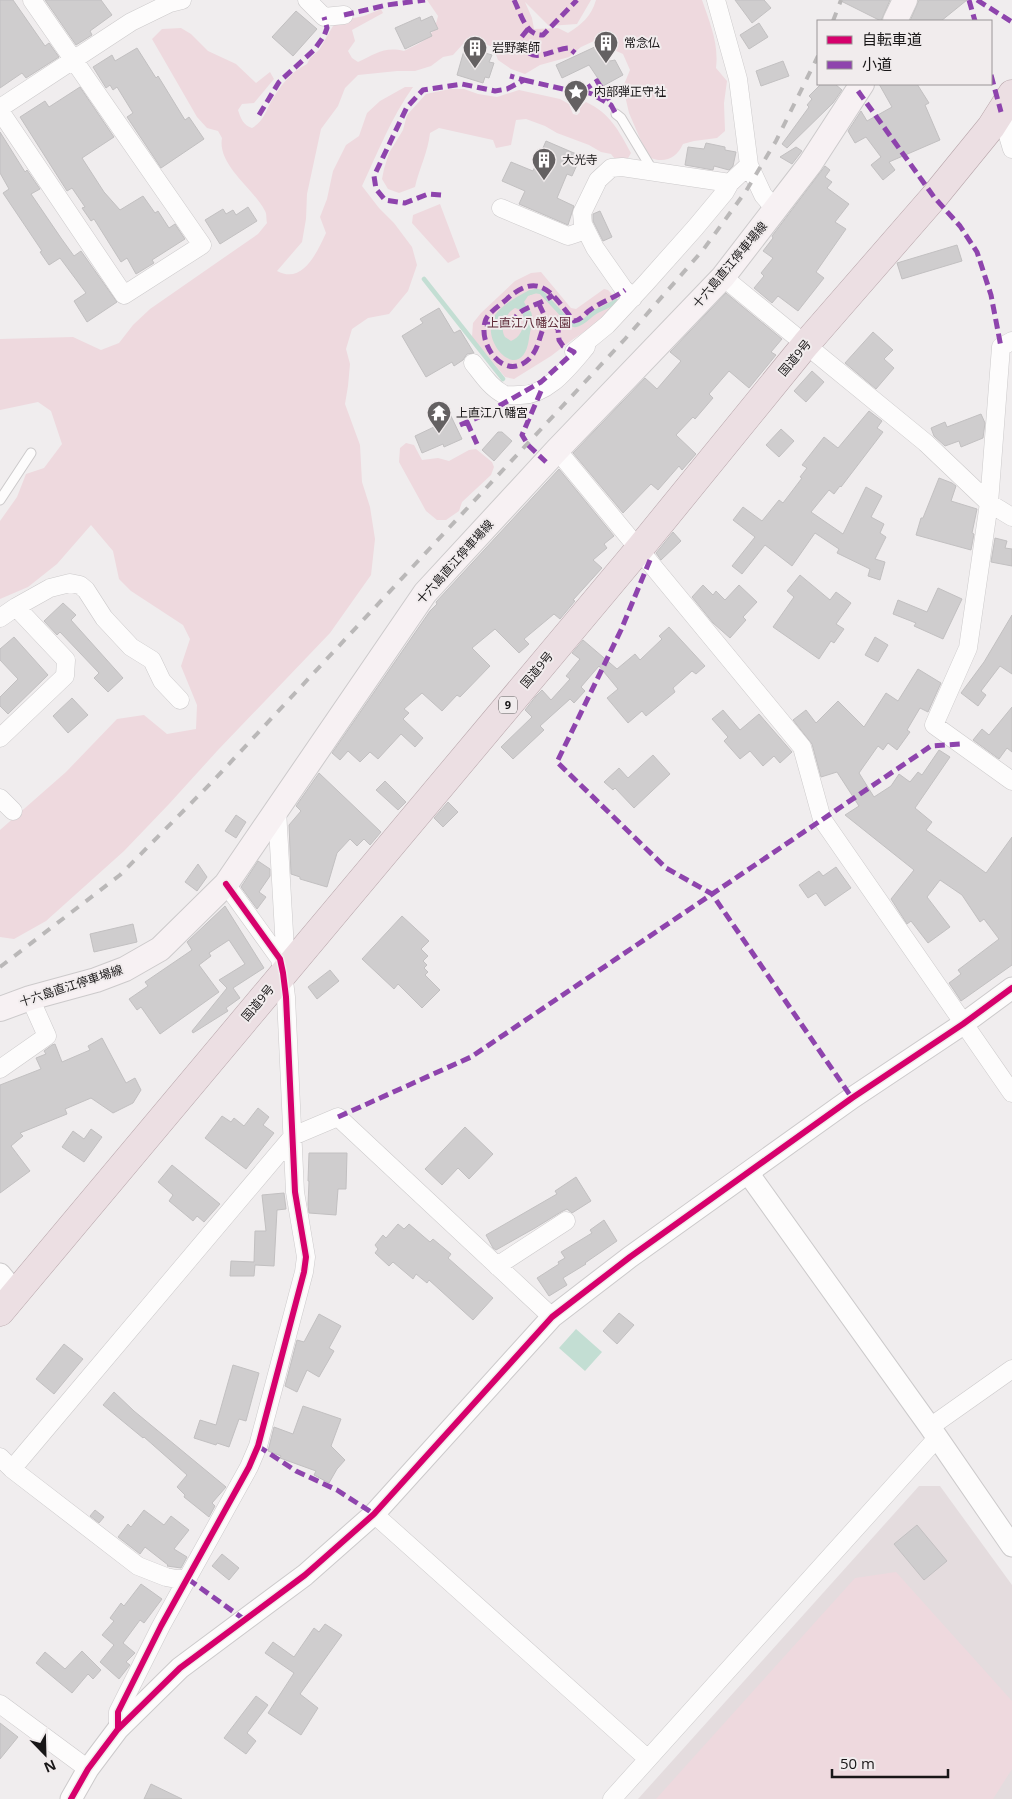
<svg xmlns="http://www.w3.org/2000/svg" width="1012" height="1799" viewBox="0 0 1012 1799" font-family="'Open Sans','Noto Sans JP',sans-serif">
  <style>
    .built { fill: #e4dcde }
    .green { fill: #eed9de }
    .water { fill: #c3ded3; fill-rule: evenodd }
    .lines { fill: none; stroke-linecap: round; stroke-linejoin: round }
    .stream { stroke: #c3ded3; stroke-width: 4.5 }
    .building { fill: #cfcdce; stroke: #c2c0c1 }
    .service-casing { stroke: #cccacb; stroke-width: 11 }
    .minor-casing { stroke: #cccacb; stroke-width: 19 }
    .tertiary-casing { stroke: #cccacb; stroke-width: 23 }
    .secondary-casing { stroke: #cccacb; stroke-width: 26 }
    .trunk-casing { stroke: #b6a4a9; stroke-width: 29 }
    .service { stroke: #fdfcfc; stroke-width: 9 }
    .minor { stroke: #fdfcfc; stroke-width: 18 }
    .tertiary { stroke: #fdfcfc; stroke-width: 21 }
    .secondary { stroke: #f7f1f3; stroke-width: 24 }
    .trunk { stroke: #ecdfe3; stroke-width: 28 }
    .rail { stroke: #bab8b8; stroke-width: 4; stroke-dasharray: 9 9; stroke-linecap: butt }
    .quiet { stroke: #8e44ad; stroke-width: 5; stroke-dasharray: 10 5; stroke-linecap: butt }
    .cycleway-casing { stroke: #f1eced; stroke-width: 9 }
    .cycleway { stroke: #d6006c; stroke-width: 6 }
    .labels { text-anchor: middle; stroke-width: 4; stroke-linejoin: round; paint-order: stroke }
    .shield { fill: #f1eced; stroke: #595657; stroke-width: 1 }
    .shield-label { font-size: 11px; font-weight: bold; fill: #181617 }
    .poi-label { font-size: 12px; fill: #181617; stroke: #f1eced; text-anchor: start }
    .street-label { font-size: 12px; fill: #181617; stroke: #f1eced }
    .park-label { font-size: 12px; fill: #5d2937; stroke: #f1eced }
  </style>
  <rect width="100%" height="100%" fill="#f0edee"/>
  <!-- built -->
  <path class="built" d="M919,1486H940L1012,1585V1799H638Z"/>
  <!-- green -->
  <path class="green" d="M427,0H591L577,24L549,26L525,2L532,18L534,29L558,28L568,33C582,24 591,17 596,0H702C710,23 719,44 716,68L727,81L724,103L725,131L717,138L694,141L683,144C676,159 664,164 648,157L629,113L623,87L630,70L623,54L594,41L581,47L569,57L540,65L525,74L511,69L498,60L493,47L476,41L463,44L453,55L443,57L431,66L415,71H397L358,75L345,88L338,106L321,129L307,194L306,219L302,242L277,271C303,285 317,252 326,233L320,217L327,199L333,171L346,145L359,136L367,113L380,101L405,87H413C391,118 378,152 362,186L379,208L394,223L412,247L417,265L408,291L389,314L368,318L352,329L346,349L350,364L348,386L345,404L360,445L362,482L370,507L375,539L371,575L330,633L218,750L169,804L124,851L46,921L14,939L0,937V830L66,772L117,719L144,715L167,734L196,729L197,705L181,666L190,639L183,625L131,591L119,579L113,551L91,525L57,564L28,587L0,599V521L17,497L26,474L44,468L62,444L51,411L38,402L0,410V339L73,337L101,350L119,343L133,325L150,309L258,234L267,223C266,219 267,214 265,211C254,189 217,165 222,138L218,131L207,128L197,117L152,39L162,29L181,28L191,34L208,51L236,64L256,83L270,72L274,79L254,103L242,104L238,110C241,119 243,125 252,128C264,121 265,112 272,100C280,86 292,71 307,64L310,58L319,50L333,26L338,21L364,16L381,9L383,13L352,30L355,41L348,51L352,58L358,62C375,54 385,46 404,51C424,41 433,39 438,16Z
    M450,89H464L478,94L497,97L519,90L560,99L569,104L573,114L577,115L580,112V107L586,102C610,113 619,131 631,153L627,160L615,159L611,154L601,152L589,145L557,133L545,126L526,119L516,120L511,145L496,148L493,140L439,128L430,133C428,152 419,169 415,187L399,193L388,189L382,179L384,169L389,153L403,130L407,115L426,94Z
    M440,204L460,257L448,263L412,223L413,215Z
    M541,272L571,308L576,309L604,289L608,290L620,302L609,315L572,340L551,356L514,379L505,377L472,337L473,323L481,313L515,281L531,273Z
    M406,443L414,445L422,460L438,458L449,461L469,450L476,449L492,462L494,467L491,475L462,502L459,511L446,520H437L426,511L399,462L400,448Z
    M896,1572L1012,1701V1769L993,1799H656L855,1578Z"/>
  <!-- water -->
  <path class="water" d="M530,290H533L535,293L528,296L524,302C526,306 528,308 531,312C534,318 530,331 529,339C522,387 477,341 495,315C502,305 519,295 530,290ZM515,308L521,310C527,321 523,336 511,341L505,337C499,327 506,313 515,308Z
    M576,1329L602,1352L585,1371L559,1348Z"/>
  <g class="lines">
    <!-- stream -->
    <path class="stream" d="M424,279L503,379
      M529,293L536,291L541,292L571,324L575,325C585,323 587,317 595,312C602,308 610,306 616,301"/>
  </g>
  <!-- building -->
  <path class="building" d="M0,0H13L45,46L49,43L59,57L26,78L22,73L0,88Z
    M45,0H101L112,15L90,31L92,35L76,45Z
    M735,0H764L771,8L752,23Z
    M839,0H890L881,21Z
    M919,0H967L941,21H910Z
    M296,11L317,29L293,56L272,37Z
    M432,16L438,29L430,32L432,36L405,49L395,28L420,17L421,21Z
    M759,23L768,37L749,49L740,35Z
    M599,45L610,61L615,60L623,75L603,86L589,65L562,78L556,65Z
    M465,47L492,55L489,62L494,63L489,78L485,77L483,83L457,75Z
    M137,48L156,78L158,76L185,120L189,117L204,139L161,168L127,117L133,113L117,87L113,90L110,85L106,88L93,67L112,55L115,61Z
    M783,61L789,76L761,86L756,71Z
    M821,84H835L842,90L833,103L787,148L782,144L809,107L807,105L812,99L809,96Z
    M879,84H917L929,103L925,105L940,140L889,162L895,170L883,180L871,165L881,157L866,137L855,143L848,131L861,111L867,121L892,107Z
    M80,87L114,137L82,158L104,192L120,210L143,196L155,213L158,211L169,228L175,224L185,239L152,260L154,263L136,274L127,258L121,262L94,219L91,221L82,208L85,207L72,188L67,191L20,117L45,101L49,107Z
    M0,132L25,172L27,170L40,189L31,194L61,238L74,256L81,251L117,302L87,322L74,301L86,293L60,258L49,265L40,252L42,251L3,193L9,189L0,173Z
    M546,141L581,156L572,176L567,174L557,198L574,206L568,225L519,204L525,191L502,181L511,162L533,171Z
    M706,143L725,147V150L736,152L733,166L729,170L714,166L713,170L685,165L688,147L704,149Z
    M796,147L802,151L792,164L780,157Z
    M825,166L830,170L825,177L832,182L827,188L849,204L835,222L846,229L816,272L824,278L798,311L778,296L772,303L754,288L764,276L761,273L773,258L763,251L773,238L772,236Z
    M248,207L257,221L220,244L205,220L223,209L226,214L233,210L236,215Z
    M600,211L612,237L603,241L593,221V214Z
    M957,245L962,261L902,279L897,263Z
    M726,293L782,339L771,352L776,355L749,388L729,371L709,394L713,398L695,419L693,417L676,435L696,454L682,470L679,466L658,490L651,484L623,513L573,453L645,378L657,389L681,361L670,352Z
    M439,308L454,333L460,330L474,353L467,354L463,360L454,366L452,362L426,377L402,336L423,323L420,319Z
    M873,332L893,350L884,359L894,368L876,389L845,363Z
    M812,371L824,382L806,402L794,391Z
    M869,411L882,421L877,428L883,432L841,487L840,486L834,494L829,490L811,512L843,534L866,487L882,496L871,517L884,524L880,533L886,537L875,559L885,562L880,580L868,576L870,569L837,553L839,549L815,533L792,566L765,545L742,574L732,566L755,537L733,520L743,507L762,521L779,500L783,503L802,478L800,477L807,468L802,465L824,437L838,448Z
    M450,414L462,439L444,447L443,444L422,453L415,436L434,427L432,422Z
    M981,414L985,423L983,438L961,447L959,441L945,446L934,436L931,428L945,422L947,427Z
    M781,429L794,441L779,457L766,445Z
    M498,432H502L512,441L494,461L482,450Z
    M559,469L614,536L604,544L607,548L593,560L602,568L573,600L575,601L560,619L554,614L524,639L529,644L519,653L495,629L472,648L490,666L460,697L457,695L442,711L422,693L404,709L409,713L403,719L423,738L415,747L401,734L378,759L370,752L360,762L348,751L340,760L332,753L430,611L437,604L436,602Z
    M939,478L952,483L956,486L951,501L977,509L972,533L974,534L971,550L916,535L921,518H923Z
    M673,532L681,541L661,560L656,553Z
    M995,538L1007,541L1005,548L1012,549V566L991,562Z
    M800,575L830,600L836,592L851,603L836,624L844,629L834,643L831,641L819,659L773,627L794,597L787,591Z
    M703,585L713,595L716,591L725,600L739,585L757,602L743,617L746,620L730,638L713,623L692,597Z
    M938,588L962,599L943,639L914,626L916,623L893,614L898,600L927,612Z
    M63,603L76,615L71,620L123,678L108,692L94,678L99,673L60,632L57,635L44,621Z
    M1012,615V674L1000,666L981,691L986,695L978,706L961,693L984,662Z
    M669,627L705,666L696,674L692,671L673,688L675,692L646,716L642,711L628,723L607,698L618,689L599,666L581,687L585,691L574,703L570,699L540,726L544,730L513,759L501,747L532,717L525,710L536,696L542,690L551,700L570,679L566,676L580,659L572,653L583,640L617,669L635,654L640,660L662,639L659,636Z
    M14,637L48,675L8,714L0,706V697L18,679L0,660V649Z
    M875,637L888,645L878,662L865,655Z
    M918,669L941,683L928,712L920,708L907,730L910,732L897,750L888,743L883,750L878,746L859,773L874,797L891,786L899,774L910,782L918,772L922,775L939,750L950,757L915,808L932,822L926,830L986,873L1012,837V965L961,1001L949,983L961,974L958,970L999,939L984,919L980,922L962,895L940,880L927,897L950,927L928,943L911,921L907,924L891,899L914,870L845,815L859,806L837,772L821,777L812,744L793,720L806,710L816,723L838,701L864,727L886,693L898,701Z
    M72,698L88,715L68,733L53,716Z
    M1012,707V752L1007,748L999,759L973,740L982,729L989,735Z
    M723,710L740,730L759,714L792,752L780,763L774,756L763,766L750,751L740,759L724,741L728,737L712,719Z
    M653,755L670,774L634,808L615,788L613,790L604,782L619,768L628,778Z
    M319,773L381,832L370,845L364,839L357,846L350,839L337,853L327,887L300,879V877L291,874L289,825L301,811L296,806Z
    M385,781L406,802L398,810L376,790Z
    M448,802L458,812L443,827L434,818Z
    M236,815L246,822L236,838L225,831Z
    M258,861L270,869V876L259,892L266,897L257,909L241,887Z
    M198,864L207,877L197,891L185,882Z
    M836,867L851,888L825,906L816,893L808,898L799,885L819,871L823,876Z
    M225,906L264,968L233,988L240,998L226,1008L228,1011L193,1033L192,1031L227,988L219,980L245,964L229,940L209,953L211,956L199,965L219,992L160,1034L141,1007L137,1010L129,999L148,986L145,982L192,950L187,942Z
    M402,916L429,941L421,949L428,956L423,961L427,965L424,968L428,972L425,975L440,990L422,1008L398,984L394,989L362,959Z
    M133,924L137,942L94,952L90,934Z
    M330,970L339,981L317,999L308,987Z
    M102,1038L126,1083L135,1078L141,1090L133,1103L113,1113L91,1098L65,1109L67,1114L20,1133L23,1136L11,1146L30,1171L0,1193V1085L41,1069L36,1058L46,1054L44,1051L52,1045L55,1044L62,1062L90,1050L88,1046Z
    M258,1108L269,1117L263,1125L274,1133L246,1169L205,1138L222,1116L231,1122L234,1118L244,1126Z
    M465,1127L493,1154L469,1179L458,1168L442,1185L425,1169Z
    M91,1129L102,1137L84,1162L62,1147L73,1131L84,1139Z
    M309,1153H347L346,1189H338L336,1215L309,1213L308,1205L309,1181H308Z
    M172,1165L220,1204L204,1222L197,1216L193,1221L169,1201L173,1195L158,1182Z
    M576,1177L591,1201L572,1213L567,1209L561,1212L535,1228L496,1250L493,1248L486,1235L557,1194L555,1191Z
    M284,1193L286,1209L277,1210L274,1266L255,1265L254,1276H230L231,1261L254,1262L255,1231H266L262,1195Z
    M604,1220L617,1241L585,1263L586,1264L563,1278L567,1285L549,1296L537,1278L559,1264L558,1262L565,1258L561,1252L592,1233L590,1230Z
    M398,1224L404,1229L409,1224L430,1242L433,1239L451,1254L448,1258L493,1298L473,1320L429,1280L427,1283L416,1274L413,1279L393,1262L389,1266L375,1253L378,1249L375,1245L383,1235L386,1238Z
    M619,1313L634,1325L617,1344L603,1331Z
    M319,1314L341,1326L329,1348L334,1351L319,1377L307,1370L297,1392L285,1386L297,1340L304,1342Z
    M64,1344L83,1359L54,1394L36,1379Z
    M233,1365L259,1373L246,1421L239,1419L229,1447L217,1443L216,1445L194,1438L200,1420L216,1425Z
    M114,1392L134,1411L226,1487L212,1503L215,1506L209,1517L184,1497L185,1495L177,1487L187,1475L144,1437L143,1438L103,1405Z
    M303,1406L341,1419L331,1446L345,1460L337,1469L329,1483L314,1475L316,1471L280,1458L281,1456L268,1451L274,1427L293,1434Z
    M95,1510L104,1517L99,1523L90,1516Z
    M144,1510L164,1525L171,1516L189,1530L174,1549L187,1557L181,1568L167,1566L168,1565L145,1547L140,1554L118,1537L128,1524L131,1527Z
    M917,1525L947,1561L924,1580L894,1544Z
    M222,1554L239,1568L229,1580L212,1566Z
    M141,1584L162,1599L144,1623L140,1620L123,1643L135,1653L126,1662L130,1665L119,1679L100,1662L114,1645L102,1635L114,1621L110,1618L121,1603L124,1606Z
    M325,1624L342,1635L300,1694L318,1708L301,1735L268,1713L294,1673L265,1653L273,1642L294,1657L314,1628L319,1632Z
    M82,1651L101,1670L93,1679L88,1674L72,1693L36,1663L45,1652L65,1669Z
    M256,1696L268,1705L247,1733L256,1741L246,1754L224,1738Z
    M0,1723L18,1737L0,1759Z
    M151,1784L182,1799H144Z"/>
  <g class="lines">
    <defs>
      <path id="service" d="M616,114L621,118L653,171
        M0,500L31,453"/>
      <path id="minor" d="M307,0L324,17L344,15
        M716,0L738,79L749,165L763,195L776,210
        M0,108L131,22L170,3L182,0
        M0,111L124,295L202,245L32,0
        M1001,112L1012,149
        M501,208L568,236L586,230
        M723,277L926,443L989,503L1012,517
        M633,298L623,288L595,248L583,224L582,213L598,180L611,168L622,167L730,183
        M1012,341L1001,347L989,503L968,648L934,725L1012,781
        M574,352L607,325L646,283L695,228L725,192L730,183L749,165
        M473,363C482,374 490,387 503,394C507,396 513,395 518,395C547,397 569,367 586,347
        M557,450L802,747L822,819L1012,1093
        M16,607L50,588L70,583L80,585L86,590L104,618L131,647L152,660L162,681L180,700
        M0,618L16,607L66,660L65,676L0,738
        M0,798L13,811
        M277,810L285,950L280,959
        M0,1069L47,1036L30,998
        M497,1266L566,1221
        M930,1427L1012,1369
        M0,1457L12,1469L293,1136L338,1117L552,1317
        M12,1469L138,1566L166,1577L176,1579H188
        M374,1514L648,1759
        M0,1704L88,1769
        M118,1729V1712L161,1626L249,1467L258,1446L304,1272L306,1257L295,1192L286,997L283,973L280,959L226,884
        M612,1799L937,1438"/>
      <path id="tertiary" d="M748,1173L930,1427L1012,1546
        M0,1274L16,1293
        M71,1799L88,1769L118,1729L180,1668L305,1575L374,1514L552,1317L630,1257L852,1098L963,1024L1012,988"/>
      <path id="secondary" d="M895,21L905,0
        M0,1009L30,998L96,980L125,969L160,949L226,884L425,593L557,450L723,277L810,164L862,84"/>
      <path id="trunk" d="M0,1312L640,548L806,344L934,197L991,127L1012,94"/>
    </defs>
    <!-- service casing -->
    <use href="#service" class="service-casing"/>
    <!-- minor casing -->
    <use href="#minor" class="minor-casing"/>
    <!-- tertiary casing -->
    <use href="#tertiary" class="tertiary-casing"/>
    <!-- secondary casing -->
    <use href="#secondary" class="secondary-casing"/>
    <!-- trunk casing -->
    <use href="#trunk" class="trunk-casing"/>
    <!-- service -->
    <use href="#service" class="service"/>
    <!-- minor -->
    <use href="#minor" class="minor"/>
    <!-- tertiary -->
    <use href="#tertiary" class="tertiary"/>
    <!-- secondary -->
    <use href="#secondary" class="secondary"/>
    <!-- trunk -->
    <use href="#trunk" class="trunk"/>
    <!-- rail -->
    <path class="rail" d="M833,21L841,0
      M0,967L120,875L214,780L625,339L703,250L746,191L776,141L818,56"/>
    <!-- quiet -->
    <path class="quiet" d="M514,0C521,14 526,36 543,35L577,0
      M969,0L975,21
      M977,0L1012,22
      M344,15L387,5L425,0
      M528,29L520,39C530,69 549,49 569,48L575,53
      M991,75L1001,112
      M524,80L563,89H577L592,94L611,105L616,114
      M583,91L597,81L611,103
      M858,91L934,197L960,226L977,252L991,295L1001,347
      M259,115L279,82L314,50L324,36L327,28L324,17
      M441,195L428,194L405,203L385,200L376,189L374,176L407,107L423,90L462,84L495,91L507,89L524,80L510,76
      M539,304L547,321C539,333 540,348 529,359C504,383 476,343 486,319C490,311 502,304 508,298C541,269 554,297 574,321C582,320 584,314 590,310C601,302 614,298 625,290
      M485,324L497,325V323L502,324L503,322L513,323C516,307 540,306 553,295
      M541,391L522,435L528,445L546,462
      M499,406L541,382L574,352L563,346L559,340L558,329L554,325L547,321
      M467,422L477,444
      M460,425L486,414
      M650,560L621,630L557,762L666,868L712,894L852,1098
      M338,1117L471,1057L931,746L960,744
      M258,1446L296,1471L337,1490L374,1514
      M188,1579L245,1620"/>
    <defs>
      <path id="cycleway" d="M118,1729V1712L161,1626L249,1467L258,1446L304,1272L306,1257L295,1192L286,997L283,973L280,959L226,884
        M71,1799L88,1769L118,1729L180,1668L305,1575L374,1514L552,1317L630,1257L852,1098L963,1024L1012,988"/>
    </defs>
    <!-- cycleway casing -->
    <use href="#cycleway" class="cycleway-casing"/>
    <!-- cycleway -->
    <use href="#cycleway" class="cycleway"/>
  </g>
  <!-- icons -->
  <defs>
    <symbol id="building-pin" viewBox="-11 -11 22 30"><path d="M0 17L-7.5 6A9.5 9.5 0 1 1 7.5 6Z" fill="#646162" stroke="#f1eced"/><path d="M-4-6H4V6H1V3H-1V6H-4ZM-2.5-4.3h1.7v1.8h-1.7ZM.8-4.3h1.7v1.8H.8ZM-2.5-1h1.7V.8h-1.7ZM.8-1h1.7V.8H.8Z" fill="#fff"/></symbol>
    <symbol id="sight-pin" viewBox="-11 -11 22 30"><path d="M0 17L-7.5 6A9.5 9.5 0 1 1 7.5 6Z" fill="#646162" stroke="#f1eced"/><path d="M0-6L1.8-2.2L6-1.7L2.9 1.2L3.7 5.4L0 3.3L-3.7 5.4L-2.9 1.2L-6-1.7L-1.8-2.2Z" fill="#fff"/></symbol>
    <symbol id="temple-pin" viewBox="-11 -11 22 30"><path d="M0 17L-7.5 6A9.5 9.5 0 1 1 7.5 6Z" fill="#646162" stroke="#f1eced"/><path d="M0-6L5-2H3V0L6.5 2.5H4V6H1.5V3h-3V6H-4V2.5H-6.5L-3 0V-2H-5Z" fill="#fff"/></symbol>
  </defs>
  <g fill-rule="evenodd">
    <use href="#building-pin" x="592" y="29" width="28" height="38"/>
    <use href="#building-pin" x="461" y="34" width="28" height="38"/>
    <use href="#sight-pin" x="562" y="78" width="28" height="38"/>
    <use href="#building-pin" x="530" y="146" width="28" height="38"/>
    <use href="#temple-pin" x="425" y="399" width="28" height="38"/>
  </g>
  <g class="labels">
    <!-- shield labels -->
    <rect class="shield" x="499" y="696.5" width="18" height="17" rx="4"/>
    <g class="shield-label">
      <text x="508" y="709">9</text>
    </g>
    <!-- poi labels -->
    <g class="poi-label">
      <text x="624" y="47">常念仏</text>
      <text x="492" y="52">岩野薬師</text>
      <text x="594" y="96">内部弾正守社</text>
      <text x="562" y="164">大光寺</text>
      <text x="456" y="417">上直江八幡宮</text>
    </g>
    <!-- street labels -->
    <g class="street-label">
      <text transform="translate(730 265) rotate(-50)" y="4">十六島直江停車場線</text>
      <text transform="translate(795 358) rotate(-50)" y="4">国道9号</text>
      <text transform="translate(455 562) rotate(-48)" y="4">十六島直江停車場線</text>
      <text transform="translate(537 670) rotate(-50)" y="4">国道9号</text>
      <text transform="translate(71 986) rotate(-18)" y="4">十六島直江停車場線</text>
      <text transform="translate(258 1003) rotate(-50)" y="4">国道9号</text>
    </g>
    <!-- park labels -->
    <g class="park-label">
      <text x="529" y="327">上直江八幡公園</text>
    </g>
  </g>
  <!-- legend -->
  <rect x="817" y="20" width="175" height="65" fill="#f1eced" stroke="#9a9697"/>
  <rect x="827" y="36" width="25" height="8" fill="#d6006c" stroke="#9a9697"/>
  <text x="862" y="45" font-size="15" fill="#181617">自転車道</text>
  <rect x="827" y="61" width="25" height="8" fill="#8e44ad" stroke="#9a9697"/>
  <text x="862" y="70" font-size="15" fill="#181617">小道</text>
  <!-- north arrow -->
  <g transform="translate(45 1754) rotate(157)" stroke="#f1eced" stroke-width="4" paint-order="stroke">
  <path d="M0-4L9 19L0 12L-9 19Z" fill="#181617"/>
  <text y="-8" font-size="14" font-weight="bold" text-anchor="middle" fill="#181617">N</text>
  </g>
  <!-- scale -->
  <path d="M832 1769v8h116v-8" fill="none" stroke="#181617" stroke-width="2.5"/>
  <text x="840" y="1769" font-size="15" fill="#181617" stroke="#f1eced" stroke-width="4" paint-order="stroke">50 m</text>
</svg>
